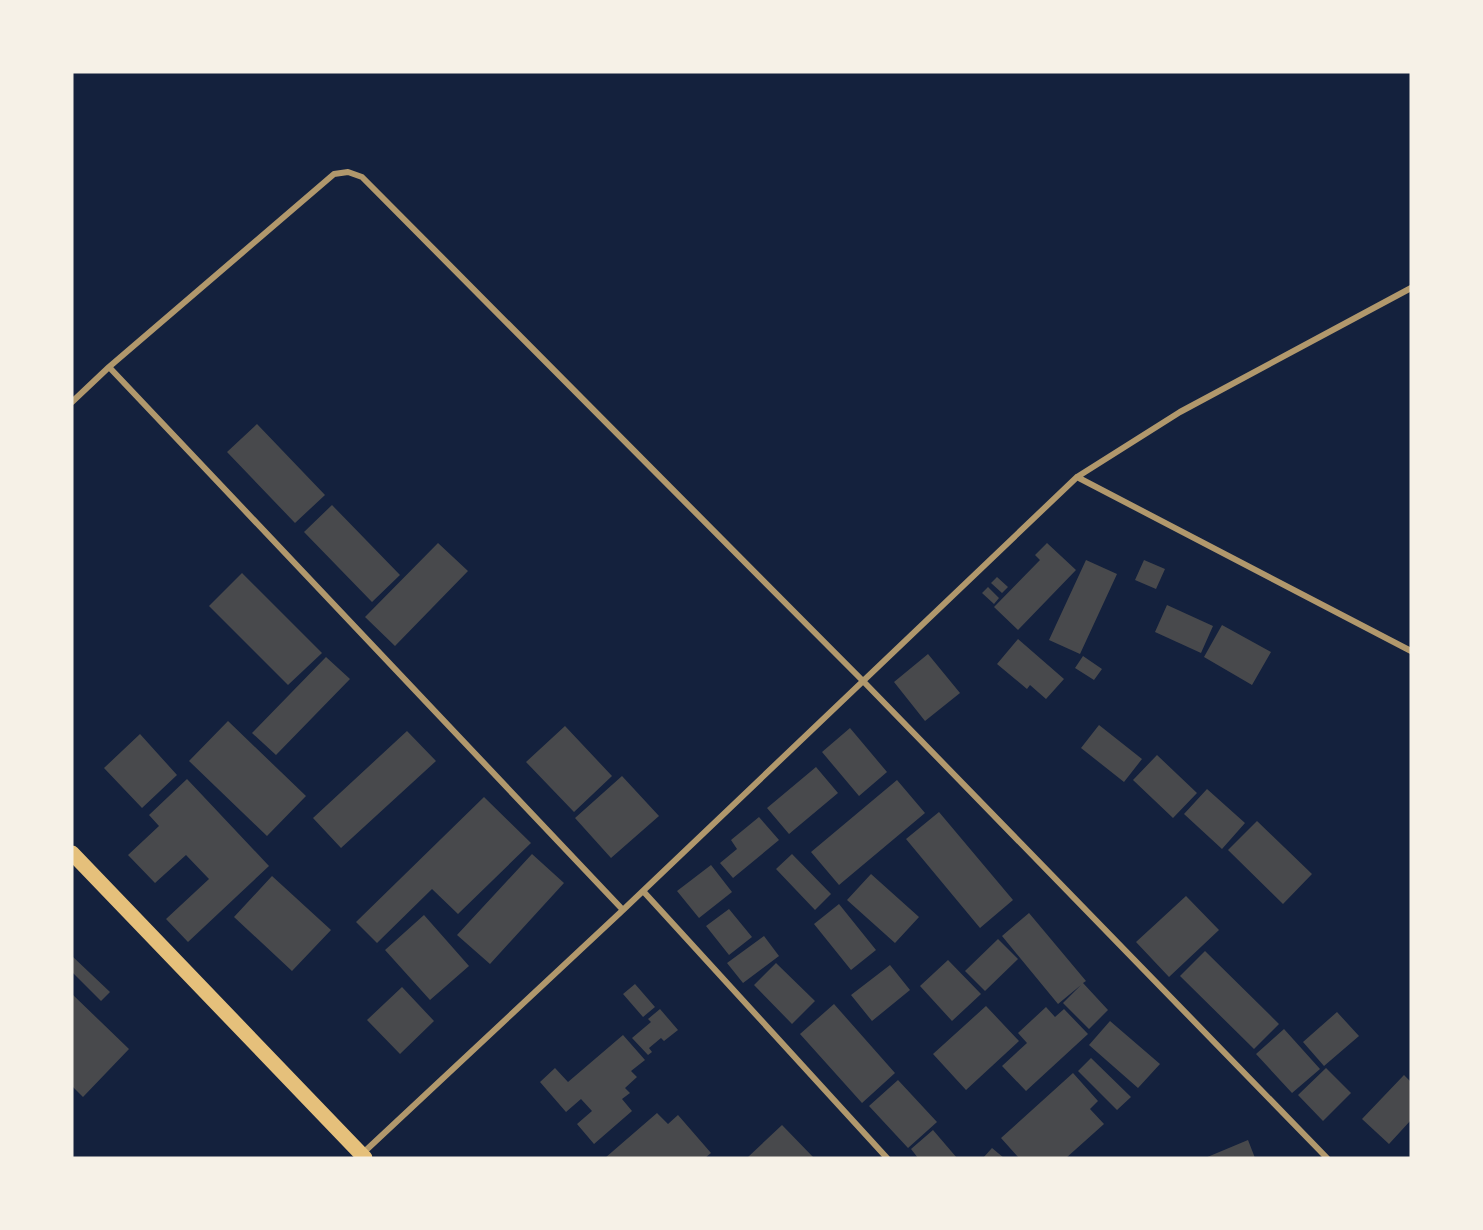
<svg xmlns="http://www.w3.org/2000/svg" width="1483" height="1230" viewBox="0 0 1483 1230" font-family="'Titillium Web',sans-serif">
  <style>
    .building { fill: #48494c }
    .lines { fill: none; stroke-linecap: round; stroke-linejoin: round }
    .minor { stroke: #b1986c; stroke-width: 6 }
    .primary { stroke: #e5c07b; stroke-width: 15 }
  </style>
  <rect width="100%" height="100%" fill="#14213d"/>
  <!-- building -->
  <path class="building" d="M257,424L325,495L295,523L227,452Z
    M332,505L400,575L372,602L304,532Z
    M438,543L468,571L395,646L365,617Z
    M1047,543L1076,570L1018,630L994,607L1040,560L1035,555Z
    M1086,560L1117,574L1080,654L1049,640Z
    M1144,560L1165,569L1156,589L1135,580Z
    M242,573L322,653L288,685L209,606Z
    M997,577L1008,587L1002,593L991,583Z
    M988,587L999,598L994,604L982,593Z
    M1167,605L1213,626L1201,653L1155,632Z
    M1222,625L1271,652L1252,685L1204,657Z
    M1018,639L1064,679L1046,699L1030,685L1027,689L997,664Z
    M928,654L960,693L925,721L894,682Z
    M1083,656L1102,669L1094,680L1075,668Z
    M326,657L350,679L276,755L252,733Z
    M228,721L306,796L267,836L189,761Z
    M1099,725L1142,759L1124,782L1081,748Z
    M565,726L612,776L574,812L526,762Z
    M850,728L887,772L859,796L822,752Z
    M407,731L436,761L341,848L313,818Z
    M140,734L177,775L142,808L104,768Z
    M1157,755L1197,793L1173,818L1133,780Z
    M816,767L838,793L789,834L767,808Z
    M622,776L659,816L611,858L575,818Z
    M187,779L269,866L188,942L166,919L209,879L186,855L155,883L128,855L159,826L149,815Z
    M897,780L925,813L839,885L811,852Z
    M1207,789L1245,823L1222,849L1184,814Z
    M484,797L531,843L458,914L432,889L377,943L356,922Z
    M939,812L1013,900L980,928L906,839Z
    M759,817L779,840L733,878L720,863L737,849L731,840Z
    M1257,821L1312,874L1283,904L1228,850Z
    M532,854L564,883L490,964L457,935Z
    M792,854L831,894L815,910L776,869Z
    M711,865L732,892L699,918L677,891Z
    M871,874L919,917L895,943L847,900Z
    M272,876L331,930L292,971L234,917Z
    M1186,896L1219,930L1169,977L1136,942Z
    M839,904L876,950L851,970L814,924Z
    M729,909L752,937L729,955L706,926Z
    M1029,913L1086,981L1083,983L1108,1010L1089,1029L1063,1003L1081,985L1058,1004L1002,936Z
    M424,915L469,966L430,1000L385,950Z
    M764,936L779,956L743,983L727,963Z
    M998,939L1018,959L985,991L965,971Z
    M1205,951L1279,1024L1254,1049L1180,976Z
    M72,956L110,992L101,1001L72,972Z
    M948,960L981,994L952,1021L920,986Z
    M776,963L815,1001L792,1024L754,985Z
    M890,965L910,990L872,1021L851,995Z
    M635,984L655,1007L643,1017L623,994Z
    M402,987L434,1021L400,1054L367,1020Z
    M72,994L129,1049L83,1097L72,1086Z
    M834,1004L895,1073L862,1103L800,1034Z
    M986,1006L1019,1041L966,1090L933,1054Z
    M1046,1007L1055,1017L1064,1009L1088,1034L1026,1091L1002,1066L1027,1043L1018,1033Z
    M660,1009L678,1030L664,1041L661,1038L649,1048L652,1052L648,1055L632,1038L651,1022L648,1019Z
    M1337,1012L1359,1036L1324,1066L1303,1042Z
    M1110,1021L1160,1064L1138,1088L1089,1045Z
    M1284,1029L1320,1069L1292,1093L1256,1054Z
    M623,1035L645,1060L631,1071L637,1077L625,1088L630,1093L622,1099L632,1111L594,1144L577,1124L592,1111L581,1099L566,1112L540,1082L555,1068L568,1082Z
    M1091,1058L1131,1097L1117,1110L1078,1071Z
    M1326,1068L1351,1093L1323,1121L1298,1095Z
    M1073,1073L1098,1101L1090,1109L1104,1124L1066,1158H1019L1001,1138Z
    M1404,1075L1411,1082V1120L1389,1144L1362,1119Z
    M898,1080L937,1122L908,1148L869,1106Z
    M657,1113L668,1124L678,1115L711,1153L705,1158H605Z
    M782,1125L814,1158H747Z
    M933,1130L957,1158H918L911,1149Z
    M1248,1140L1255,1158H1205Z
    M992,1148L1004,1158H983Z"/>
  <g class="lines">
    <!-- minor -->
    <path class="minor" d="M109,367L623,910
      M72,402L109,367L334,174L348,172L362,177L863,681L1327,1158
      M1077,477L1411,651
      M643,891L887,1158
      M363,1153L623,910L1077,477L1180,412L1411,288"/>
    <!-- primary -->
    <path class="primary" d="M72,853L365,1158"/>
  </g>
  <!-- border -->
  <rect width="1483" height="1230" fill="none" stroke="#f6f1e7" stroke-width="147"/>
</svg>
